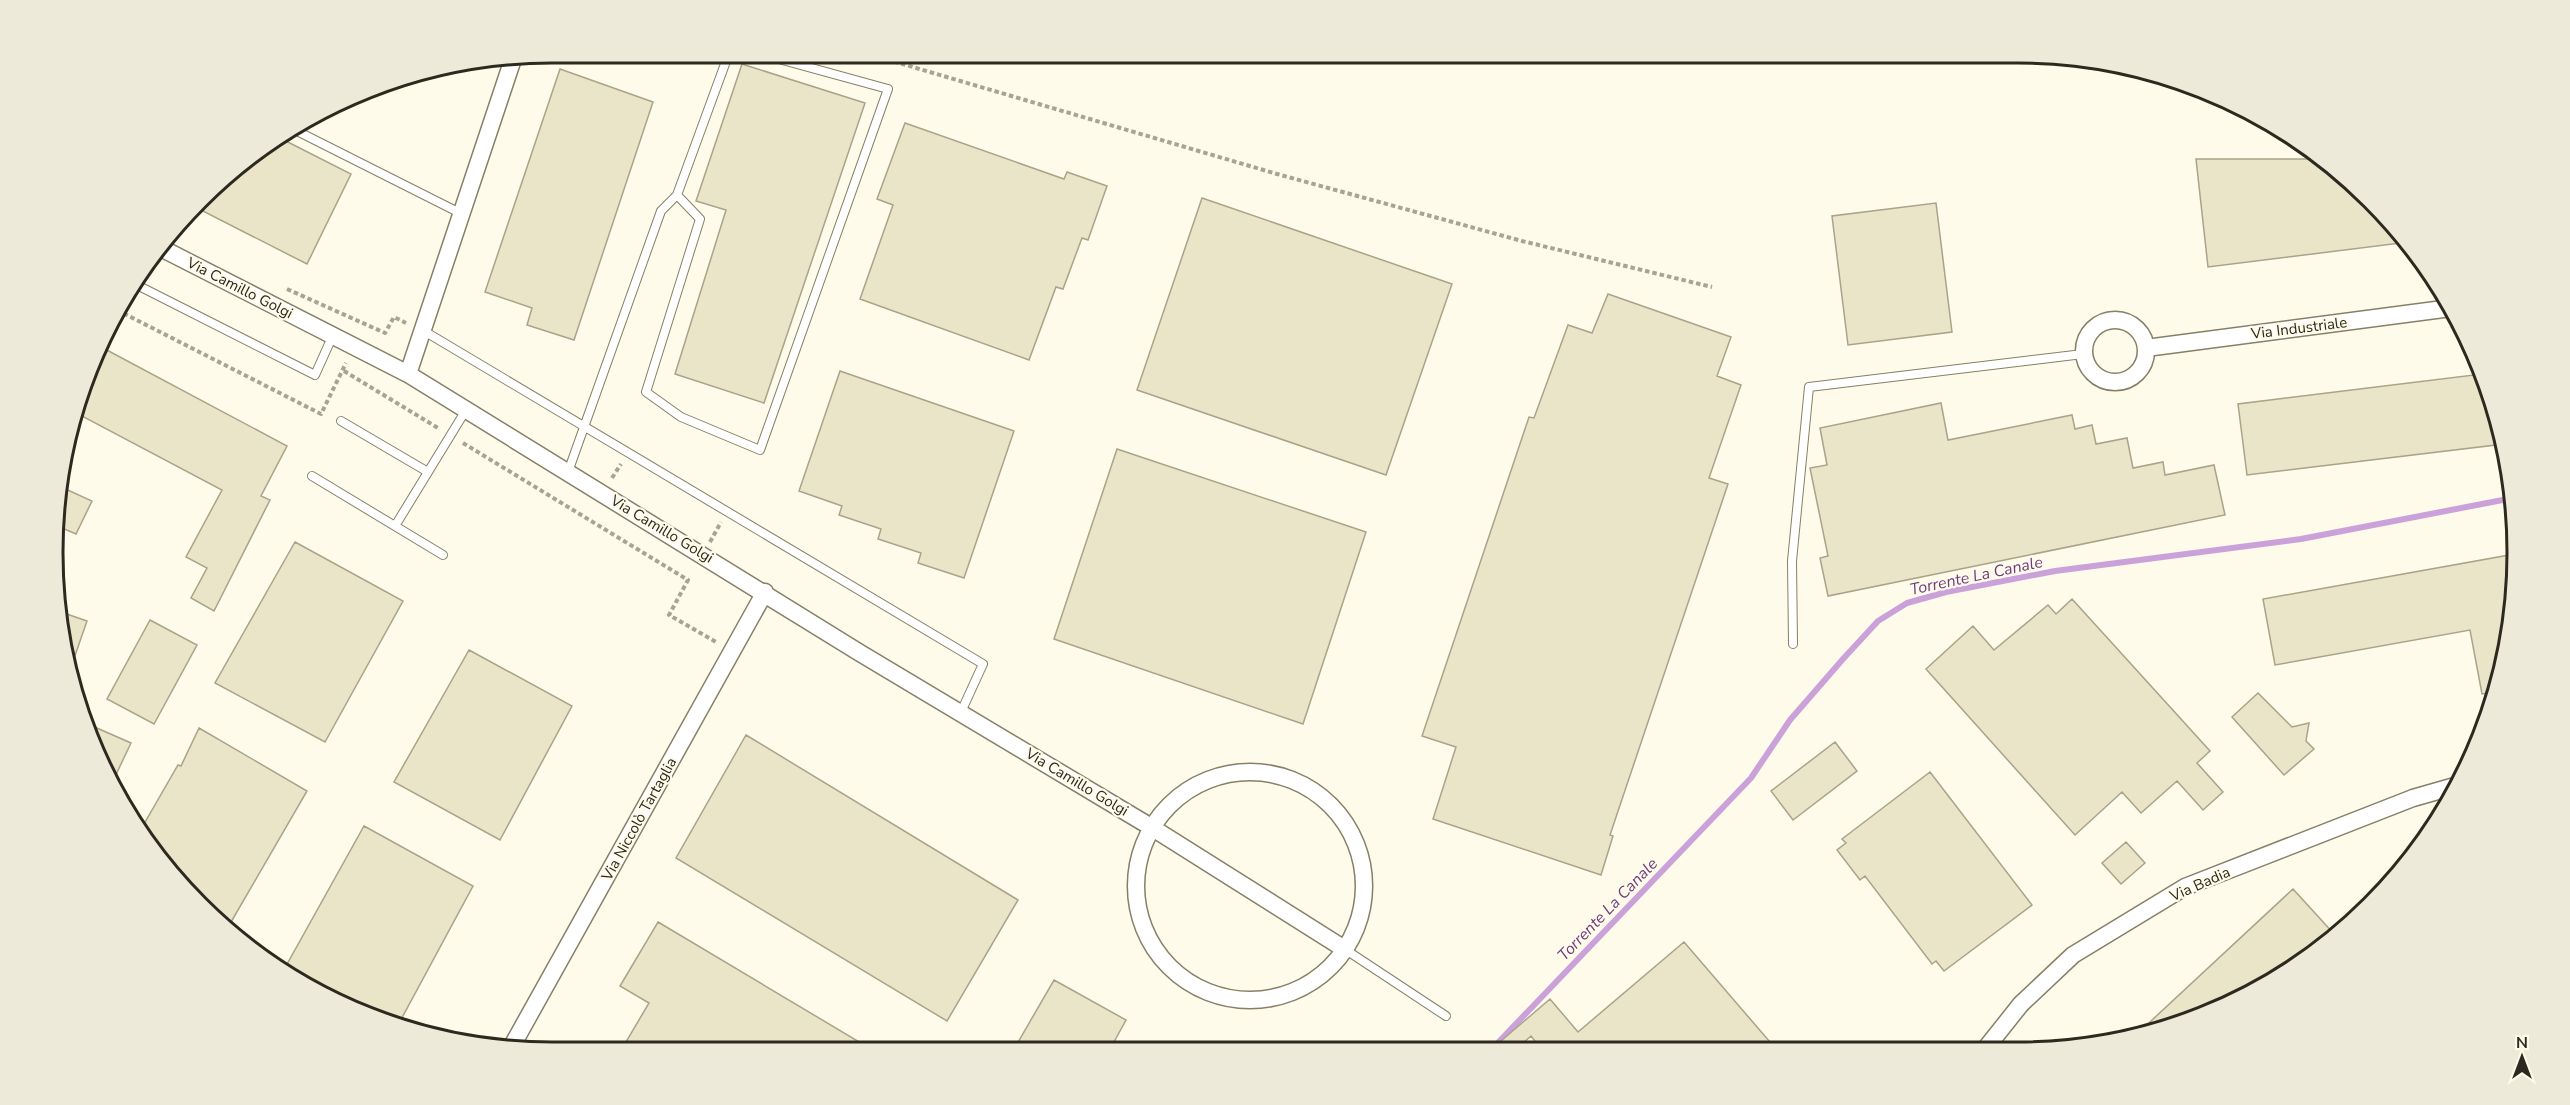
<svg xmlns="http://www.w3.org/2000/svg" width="2570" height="1105" viewBox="0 0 2570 1105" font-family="'Nunito Sans',sans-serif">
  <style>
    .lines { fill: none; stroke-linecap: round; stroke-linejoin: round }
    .stream { stroke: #cba1d9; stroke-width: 6 }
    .building { fill: #eae5c9; stroke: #a8a389; stroke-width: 1.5 }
    .service-casing { stroke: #858067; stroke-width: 10 }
    .minor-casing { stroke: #858067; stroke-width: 19 }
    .path { stroke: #a7a496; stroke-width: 4; stroke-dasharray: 4.5 3; stroke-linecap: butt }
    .service { stroke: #fff; stroke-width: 8 }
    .minor { stroke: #fff; stroke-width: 16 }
    .labels { text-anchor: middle; stroke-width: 4.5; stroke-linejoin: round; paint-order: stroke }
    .street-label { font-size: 15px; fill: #2c2a1f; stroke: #fefbea }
    .water-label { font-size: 16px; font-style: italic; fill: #6e3b7f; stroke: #fefbea }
    .rim { fill: none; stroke: #2c2a1f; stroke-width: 3 }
  </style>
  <rect width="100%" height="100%" fill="#fefbea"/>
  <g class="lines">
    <!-- stream -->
    <path class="stream" d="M1491,1050L1751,778L1790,720L1843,659L1878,621L1907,603L1946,592L2055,571L2301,539L2513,498"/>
  </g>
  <!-- building -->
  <path class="building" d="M742,64L865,103L764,403L675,374L726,210L696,201Z
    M560,69L653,102L574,340L527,325L532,308L485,292Z
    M905,123L1064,179L1067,172L1107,186L1088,240L1082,238L1063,289L1056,287L1029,360L860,299L893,205L877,199Z
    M278,137L351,174L307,264L197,208L223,176Z
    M2196,159H2322L2347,177L2409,242L2208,267Z
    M1202,198L1452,284L1386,475L1137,390Z
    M1936,203L1952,332L1848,345L1832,216Z
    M1608,294L1731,337L1717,376L1741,385L1709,478L1728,484L1610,835L1613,836L1601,875L1433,819L1456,747L1422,736L1529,417L1534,418L1568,325L1592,333Z
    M103,348L287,446L261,496L270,500L214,611L191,598L207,568L186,557L222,490L78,414Z
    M840,371L1014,431L964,578L918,563L921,553L878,539L881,529L839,515L842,506L799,491Z
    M2482,374L2501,423L2504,444L2247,475L2238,404Z
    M1941,403L1948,440L2072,415L2075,429L2092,425L2096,444L2127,438L2133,468L2163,462L2165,475L2214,465L2225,515L1828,596L1820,558L1828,556L1810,468L1827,465L1820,428Z
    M1117,449L1366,532L1303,724L1054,639Z
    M59,486L92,501L76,534L55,525Z
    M295,542L403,601L325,742L215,683Z
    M2515,554L2513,618L2496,692L2482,694L2470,630L2275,665L2263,599Z
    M2072,599L2210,751L2197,763L2223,792L2203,810L2177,781L2141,813L2122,792L2075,835L1926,669L1973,626L1994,650L2048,605L2056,614Z
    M58,611L87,621L70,670L62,650Z
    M150,620L197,645L154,724L107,699Z
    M469,650L572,706L500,840L394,782Z
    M2258,693L2292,727L2309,723L2306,741L2314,749L2284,775L2232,717Z
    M90,725L131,743L112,783L94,735Z
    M199,728L307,791L227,929L176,882L140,831L178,765L181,766Z
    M746,735L1018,900L947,1021L676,858Z
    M1835,742L1857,771L1793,820L1771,791Z
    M1930,772L2032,905L1944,971L1936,961L1932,964L1865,876L1860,880L1837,850L1846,843L1842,839Z
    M364,826L473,886L397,1027L286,966Z
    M2126,842L2145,863L2121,884L2102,863Z
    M2293,889L2335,935L2322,949L2209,1014L2137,1034Z
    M658,922L876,1052H620L649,1003L620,986Z
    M1684,942L1776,1049L1542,1050L1531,1036L1515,1050H1509L1501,1041L1550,999L1578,1032Z
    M1054,980L1126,1020L1109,1051H1013Z"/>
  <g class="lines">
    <defs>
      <path id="service" d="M729,53L677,195L700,219L646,392L681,417L760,450L888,89L757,53
        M291,128L462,214
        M135,284L315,375L333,335
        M424,331L983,664L961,712
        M341,421L428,472
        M568,472L661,211L677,195
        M312,476L443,555
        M395,526L466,410
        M1793,644L1792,561L1809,387L2083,354
        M1346,950L1446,1016"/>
      <path id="minor" d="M163,249L408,374L860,653L1151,827L1346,950
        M2084 351a31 31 0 1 1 62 0a31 31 0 1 1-62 0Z
        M2146,348L2451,308
        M408,374L513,59
        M1136 886a114 114 0 1 1 228 0a114 114 0 1 1-228 0Z
        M512,1046L765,592
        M1986,1048L2021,1004L2073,955L2185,887L2413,798L2455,786"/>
    </defs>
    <!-- service casing -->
    <use href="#service" class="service-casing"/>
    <!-- minor casing -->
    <use href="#minor" class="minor-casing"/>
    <!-- path -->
    <path class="path" d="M865,53L1277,174L1522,241L1712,287
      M287,289L385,333L394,317L406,323
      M117,310L321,414L346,363
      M344,371L438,428
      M463,443L688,580L669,615L716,642
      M612,478L621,464
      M710,542L721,522"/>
    <!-- service -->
    <use href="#service" class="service"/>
    <!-- minor -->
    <use href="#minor" class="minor"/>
  </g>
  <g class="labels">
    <!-- street labels -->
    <g class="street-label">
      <text transform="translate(240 288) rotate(27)" y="5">Via Camillo Golgi</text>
      <text transform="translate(2299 328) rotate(-7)" y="5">Via Industriale</text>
      <text transform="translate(662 529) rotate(31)" y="5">Via Camillo Golgi</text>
      <text transform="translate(1077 782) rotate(31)" y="5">Via Camillo Golgi</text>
      <text transform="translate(639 819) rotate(-61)" y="5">Via Niccolò Tartaglia</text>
      <text transform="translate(2200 884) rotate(-24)" y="5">Via Badia</text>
    </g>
    <!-- water labels -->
    <g class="water-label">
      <text transform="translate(1976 575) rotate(-12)" y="6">Torrente La Canale</text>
      <text transform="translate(1607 909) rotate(-46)" y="6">Torrente La Canale</text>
    </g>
  </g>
  <!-- crop -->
  <path d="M0 0H2570V1105H0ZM552 63H2018A489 489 0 0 1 2507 552V553A489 489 0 0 1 2018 1042H552A489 489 0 0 1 63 553V552A489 489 0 0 1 552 63Z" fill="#edeada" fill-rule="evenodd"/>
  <path class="rim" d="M552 63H2018A489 489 0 0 1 2507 552V553A489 489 0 0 1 2018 1042H552A489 489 0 0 1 63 553V552A489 489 0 0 1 552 63Z"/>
  <!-- north arrow -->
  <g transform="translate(2522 1057)" stroke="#fefbea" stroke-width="4.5" paint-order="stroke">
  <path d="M0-4.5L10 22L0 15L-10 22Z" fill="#2c2a1f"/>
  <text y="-9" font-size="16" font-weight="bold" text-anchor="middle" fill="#2c2a1f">N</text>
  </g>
</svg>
